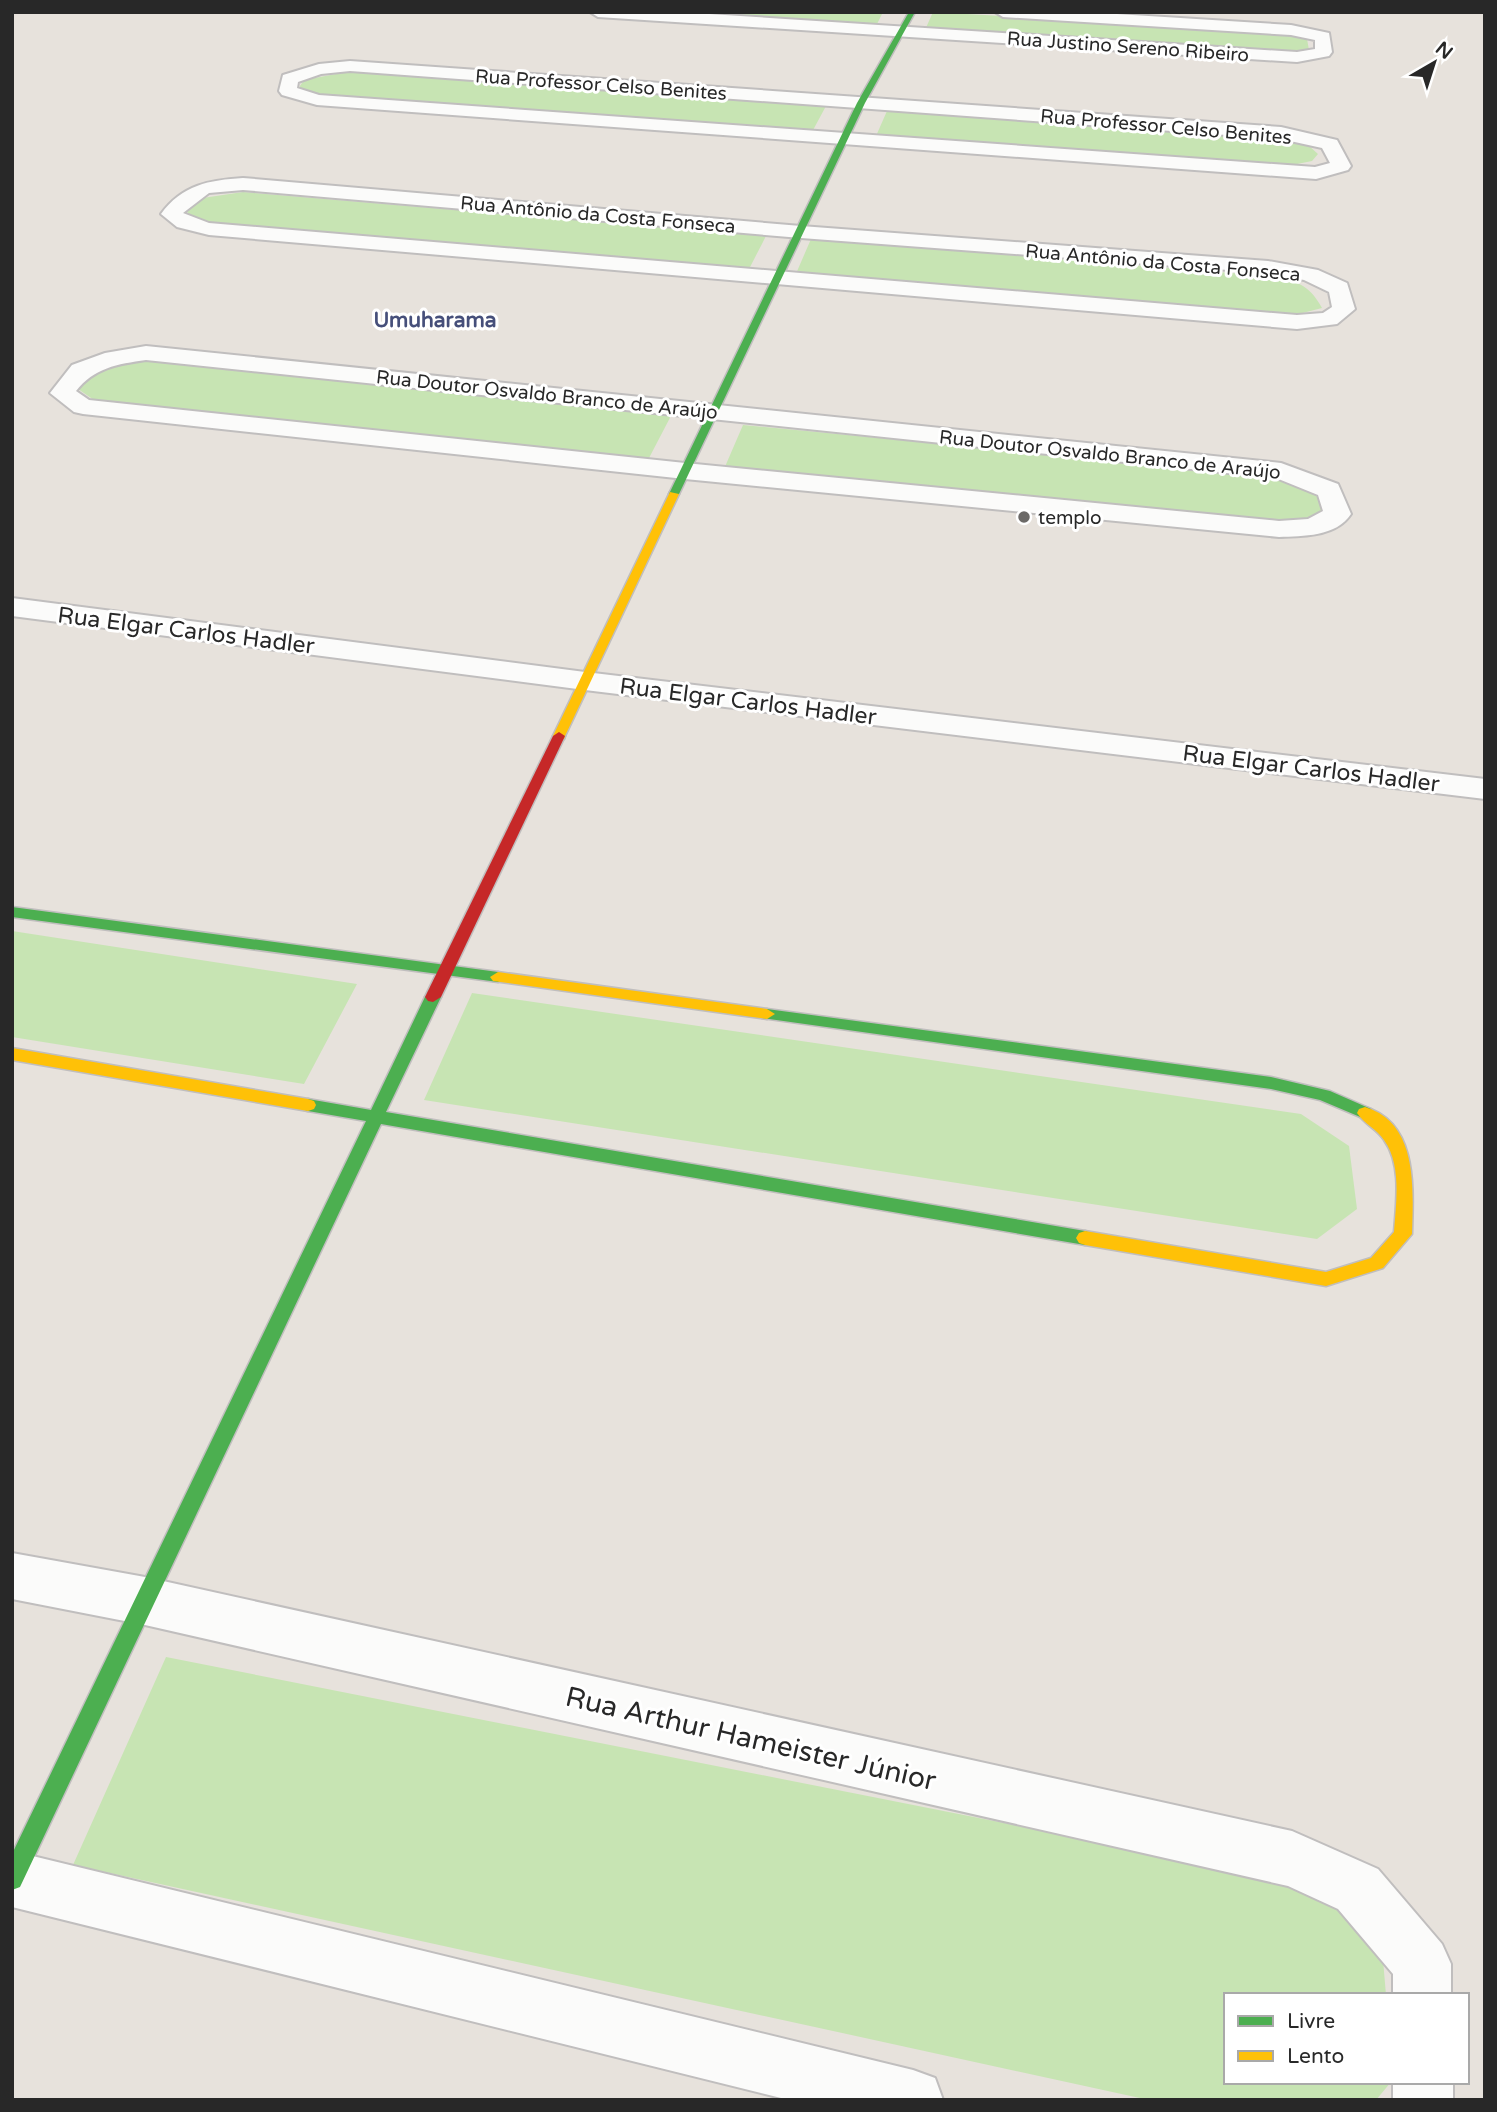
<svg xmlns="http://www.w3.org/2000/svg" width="1497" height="2112" viewBox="0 0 1497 2112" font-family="'Varela Round',sans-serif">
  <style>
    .green { fill: #c7e4b3 }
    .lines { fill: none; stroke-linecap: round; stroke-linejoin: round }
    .street-casing { stroke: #c0bebe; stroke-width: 4 }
    .fast-casing { stroke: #c0bebe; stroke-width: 3 }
    .slow-casing { stroke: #c0bebe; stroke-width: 3 }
    .jam-casing { stroke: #c0bebe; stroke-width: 3 }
    .street { fill: #fbfbfa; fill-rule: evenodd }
    .fast { fill: #4caf50; fill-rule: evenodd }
    .slow { fill: #ffc107; fill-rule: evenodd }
    .jam { fill: #c62828; fill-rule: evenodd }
    .poi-dot { fill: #6b6967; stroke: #fff; stroke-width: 2.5 }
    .labels { text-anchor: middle; stroke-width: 6; stroke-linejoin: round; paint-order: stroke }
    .far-street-label { font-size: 19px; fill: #282828; stroke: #fff }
    .far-poi-label { font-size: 19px; fill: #282828; stroke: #fff; text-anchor: start }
    .far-neighbourhood-label { font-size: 21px; font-weight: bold; fill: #464f7a; stroke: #fff }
    .street-label { font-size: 23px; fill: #282828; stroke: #fff }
    .near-street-label { font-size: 28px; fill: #282828; stroke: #fff }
  </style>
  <rect width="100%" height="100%" fill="#e7e2dc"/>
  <!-- green -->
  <path class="green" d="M647,12H883L876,26Z
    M933,12L1288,33L1307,39L1309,50L1288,53L925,30Z
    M352,71L826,106L812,132L323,96L298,89L304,80Z
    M887,111L1282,138L1308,145L1318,154L1312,161L1287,166L876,136Z
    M243,192L766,236L748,271L214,224L194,219L187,212L196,199Z
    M811,239L1268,276C1296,281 1308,283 1322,308L1287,317L795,276Z
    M153,361L673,412L649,458L94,400L78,389C99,364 122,362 153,361Z
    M743,425L1276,476L1316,492L1326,511L1307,520L1270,523L724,469Z
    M12,931L357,984L304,1084L12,1037Z
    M472,993L1301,1114L1349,1146L1357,1209L1317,1239L424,1100Z
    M166,1657L1312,1884L1382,1948L1386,1995H1226V2082H1391L1376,2100H1149L73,1865Z"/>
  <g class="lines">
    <defs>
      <path id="street" d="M590,12H678L1297,52L1315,49V40L1291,35L1003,17L995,12H1085L1291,25L1329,33L1332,52L1329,56L1297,62L598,17Z
        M350,61L1281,127L1337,140L1351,166L1348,170L1316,179L317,105L282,95L279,91L283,75L319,64ZM350,71L1281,139L1322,148L1330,163L1315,167L319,95L297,88L298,82L321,74Z
        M243,178L801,226L1268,261L1318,270L1347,283L1355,309L1337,324L1297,329L209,235L177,227L161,214C182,185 209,180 243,178ZM243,190L801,238L1268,273L1304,280L1329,292L1332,307L1323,313L1297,315L209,223L183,213L209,193Z
        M146,346L1281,463L1338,484L1351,514C1336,537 1303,536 1279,537L685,479L83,414L74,412L50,393L72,365L105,353ZM146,360L1276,478L1318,495L1323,511L1308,519L1279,521L685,463L89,400L76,391C94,368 117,364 146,360Z
        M12,598L585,672L1485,779V799L585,690L12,616Z
        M12,1553L145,1577L1292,1831L1378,1869L1442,1944L1451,1964V1995H1393V1974L1338,1909L1288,1886L145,1625L12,1599Z
        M12,1851L913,2070L935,2078L943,2100H789L12,1907Z
        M1393,2082H1453V2100H1393Z"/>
      <path id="fast" d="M909,12H915L865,103L679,494L670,496L669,494L857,103Z
        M12,907L498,972L506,977L498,982L12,917Z
        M433,992L441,997L386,1112L1085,1231L1091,1233L1094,1238L1091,1243L1085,1245L381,1124L20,1887L12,1890V1854L366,1121L308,1111L302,1109L300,1105L302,1101L308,1099L371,1110L425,997Z
        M767,1009L1271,1077L1330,1091L1371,1109L1373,1113L1371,1117L1365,1119L1320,1100L1271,1089L762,1018L759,1014L762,1010Z"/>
      <path id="slow" d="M670,492L679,494L565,736L564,739H554L553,736Z
        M498,972L767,1009L775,1014L767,1019L493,981L490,977Z
        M12,1048L308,1099L314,1101L316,1105L314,1109L308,1111L12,1060Z
        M1365,1107C1419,1123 1413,1190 1412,1234L1383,1268L1326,1286L1085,1245L1079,1243L1076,1238L1079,1233L1085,1231L1326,1272L1371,1258L1394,1232C1396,1203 1402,1165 1384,1140C1377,1129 1364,1124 1357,1113L1359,1109Z"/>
      <path id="jam" d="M559,732L565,736L441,997L433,1002L428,1001L425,997L553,736Z"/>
    </defs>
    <!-- street casing -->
    <use href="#street" class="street-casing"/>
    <!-- fast casing -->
    <use href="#fast" class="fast-casing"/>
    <!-- slow casing -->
    <use href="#slow" class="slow-casing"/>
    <!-- jam casing -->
    <use href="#jam" class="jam-casing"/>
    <!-- street -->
    <use href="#street" class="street"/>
    <!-- fast -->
    <use href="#fast" class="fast"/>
    <!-- slow -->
    <use href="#slow" class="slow"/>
    <!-- jam -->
    <use href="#jam" class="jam"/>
  </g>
  <!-- markers -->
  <circle class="poi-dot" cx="1024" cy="517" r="7"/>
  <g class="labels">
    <!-- far-street labels -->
    <g class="far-street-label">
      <text transform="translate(1128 46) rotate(4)" y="7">Rua Justino Sereno Ribeiro</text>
      <text transform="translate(601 84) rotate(4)" y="7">Rua Professor Celso Benites</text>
      <text transform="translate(1166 126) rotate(5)" y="7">Rua Professor Celso Benites</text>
      <text transform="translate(598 214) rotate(5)" y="7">Rua Antônio da Costa Fonseca</text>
      <text transform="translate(1163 262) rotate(5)" y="7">Rua Antônio da Costa Fonseca</text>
      <text transform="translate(547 394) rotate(6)" y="7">Rua Doutor Osvaldo Branco de Araújo</text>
      <text transform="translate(1110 454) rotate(6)" y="7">Rua Doutor Osvaldo Branco de Araújo</text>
    </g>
    <!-- far-poi labels -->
    <g class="far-poi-label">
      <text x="1038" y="524">templo</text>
    </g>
    <!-- far-neighbourhood labels -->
    <g class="far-neighbourhood-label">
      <text x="435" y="327">Umuharama</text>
    </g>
    <!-- street labels -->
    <g class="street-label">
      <text transform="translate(186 630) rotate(7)" y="8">Rua Elgar Carlos Hadler</text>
      <text transform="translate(748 701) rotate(7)" y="8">Rua Elgar Carlos Hadler</text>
      <text transform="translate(1311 768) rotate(7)" y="8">Rua Elgar Carlos Hadler</text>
    </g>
    <!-- near-street labels -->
    <g class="near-street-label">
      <text transform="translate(751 1738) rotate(13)" y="10">Rua Arthur Hameister Júnior</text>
    </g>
  </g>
  <!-- border -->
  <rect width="1497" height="2112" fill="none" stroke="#282828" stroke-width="28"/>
  <!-- legend -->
  <rect x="1224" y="1993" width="245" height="91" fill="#ffffff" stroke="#a9a9a9" stroke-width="2"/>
  <rect x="1238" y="2016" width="35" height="10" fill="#4caf50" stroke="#a9a9a9" stroke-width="2"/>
  <text x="1287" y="2028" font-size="21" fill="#282828">Livre</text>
  <rect x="1238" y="2051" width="35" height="10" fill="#ffc107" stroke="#a9a9a9" stroke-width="2"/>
  <text x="1287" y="2063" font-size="21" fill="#282828">Lento</text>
  <!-- north arrow -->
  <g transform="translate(1434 63) rotate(39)" stroke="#ffffff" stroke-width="5" paint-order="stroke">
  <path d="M0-5L12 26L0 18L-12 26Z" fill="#282828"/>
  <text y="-10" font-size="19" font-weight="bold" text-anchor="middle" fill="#282828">N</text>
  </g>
</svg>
